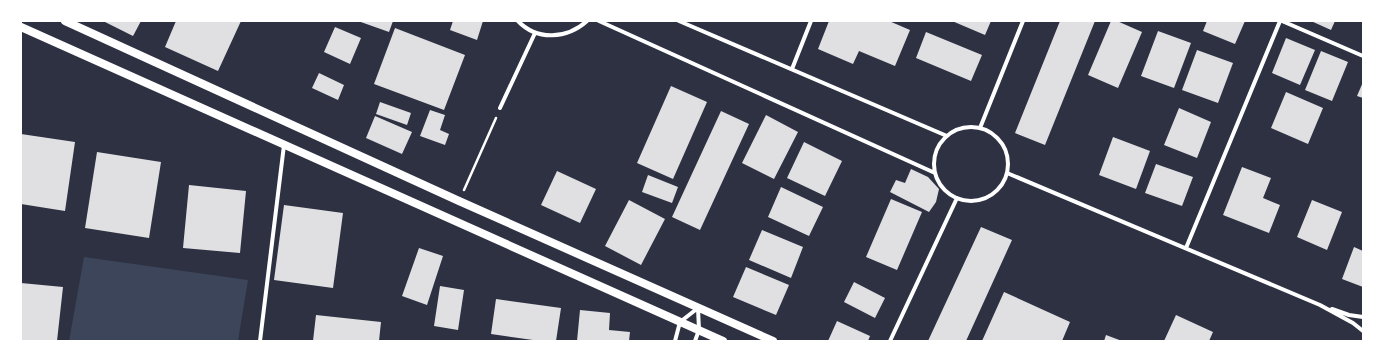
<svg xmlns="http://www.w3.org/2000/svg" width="1384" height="362" viewBox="0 0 1384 362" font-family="'Titillium Web',sans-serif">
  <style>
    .green { fill: #3c4559 }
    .building { fill: #e0e0e3 }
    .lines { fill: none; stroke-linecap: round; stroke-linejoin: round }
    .path { stroke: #fff; stroke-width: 2.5 }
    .minor { stroke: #fff; stroke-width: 4 }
    .secondary { stroke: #fff; stroke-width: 8 }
  </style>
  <rect width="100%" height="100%" fill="#2d3142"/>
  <!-- green -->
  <path class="green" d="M84,257L248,280L238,341H69Z"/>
  <!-- building -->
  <path class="building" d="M103,21H141L133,36Z
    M176,21H241L218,71L165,47Z
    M358,21H393L389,32Z
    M453,21H483L477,40L450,30Z
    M829,21H889L910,30L895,66L859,51L853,64L818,49Z
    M952,21H991L985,35Z
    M1060,21H1095L1045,145L1015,133Z
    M1111,21H1117L1142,32L1118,88L1088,75Z
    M1207,21H1245L1235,44L1203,31Z
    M1311,21H1335L1331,30Z
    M335,27L361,38L350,64L324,52Z
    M395,28L465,55L444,110L374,84Z
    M1158,31L1191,43L1174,88L1141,76Z
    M926,32L982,55L971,81L916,58Z
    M1286,38L1315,50L1300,85L1272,73Z
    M1197,50L1233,63L1218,103L1182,90Z
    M1321,51L1348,62L1332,101L1305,90Z
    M319,73L344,85L338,100L312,88Z
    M1363,82V98L1357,96Z
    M671,86L707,102L673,179L637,163Z
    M1286,92L1323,108L1308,144L1271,128Z
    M380,102L411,113L407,125L376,114Z
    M1179,108L1211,122L1197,158L1164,145Z
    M430,110L445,115L440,130L449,134L445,145L420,136Z
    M721,111L749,124L700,230L672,217Z
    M766,115L798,132L774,179L742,163Z
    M375,116L412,132L402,154L366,138Z
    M21,134L75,142L65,211L21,204Z
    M1113,137L1150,151L1136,189L1099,175Z
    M804,142L842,161L825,196L787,178Z
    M97,152L161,162L149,238L85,228Z
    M1156,164L1193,177L1182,206L1145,193Z
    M1242,167L1271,178L1263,198L1280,205L1269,233L1223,215Z
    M911,169L928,177L939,189L936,202L929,212L890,192L896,180L905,183Z
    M557,171L596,189L580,223L541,205Z
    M648,175L678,187L672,203L642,192Z
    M189,185L246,191L240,253L183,248Z
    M781,187L823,207L809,236L768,217Z
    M891,199L922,212L897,270L866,257Z
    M629,200L665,219L641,265L605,246Z
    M1312,200L1342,212L1327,250L1297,237Z
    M284,205L343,213L333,288L274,280Z
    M981,227L1012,240L966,341H928Z
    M762,230L803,247L791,278L749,260Z
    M1354,247L1363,251V287L1342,279Z
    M419,248L443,256L427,305L402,296Z
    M746,267L789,285L776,315L733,297Z
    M854,282L885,298L875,318L844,302Z
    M21,283L63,287L57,341H21Z
    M440,286L464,290L458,330L434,326Z
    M1004,292L1070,322L1062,341H982Z
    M496,299L561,308L556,341H540L491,334Z
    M580,310L610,313L609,330L630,332L629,341H577Z
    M316,315L381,322L379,341H313Z
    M1176,315L1213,332L1209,341H1164Z
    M837,321L870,336L868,341H828Z
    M1106,335L1122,341H1104Z"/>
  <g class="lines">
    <!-- path -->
    <path class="path" d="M464,190L496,118"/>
    <!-- minor -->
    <path class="minor" d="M518,21C537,41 567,39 587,21
      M599,21L935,173
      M679,21L947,136
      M1282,21L1363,56
      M792,69L811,21
      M500,108L535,33
      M934 164a37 37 0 1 1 74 0a37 37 0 1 1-74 0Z
      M980,128L1023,21
      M1007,173L1320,305L1353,323L1363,331
      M1186,248L1280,21
      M1332,309L1349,315L1363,317
      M260,341L284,145
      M675,341L680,322L698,308
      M695,341L699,330L698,308
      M890,341L957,198"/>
    <!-- secondary -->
    <path class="secondary" d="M65,21L459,201L773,341
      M21,27L723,341"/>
  </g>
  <!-- border -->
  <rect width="1384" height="362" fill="none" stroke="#ffffff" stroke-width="44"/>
</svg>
